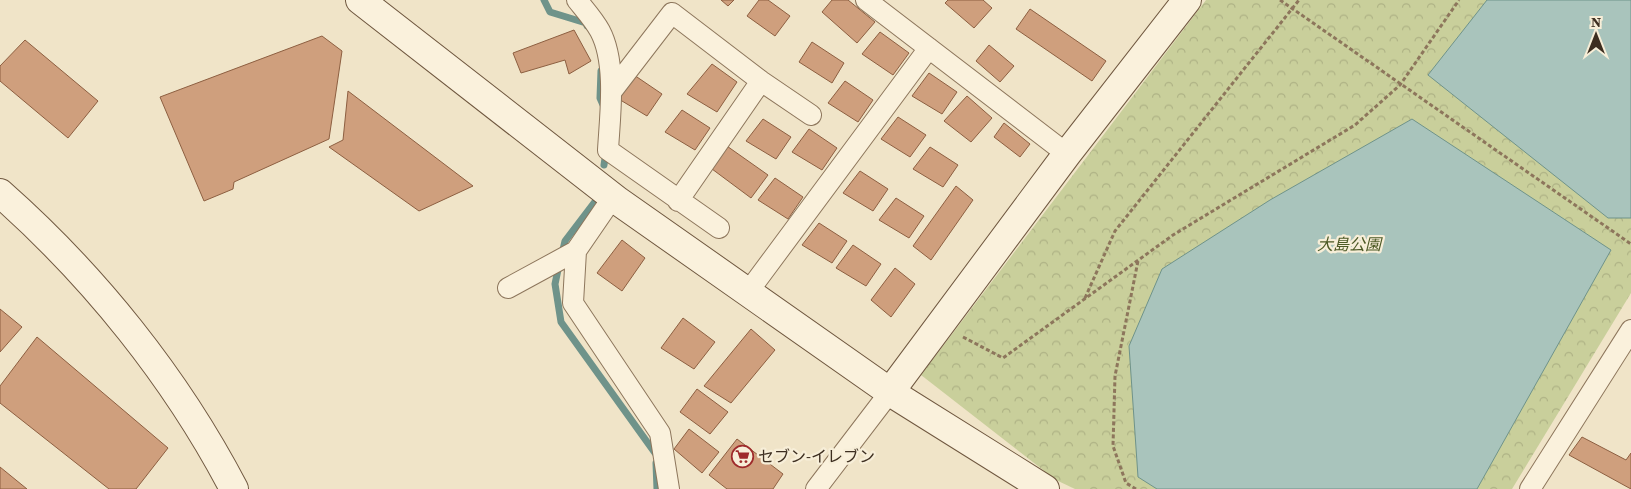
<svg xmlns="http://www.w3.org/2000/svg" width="1631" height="489" viewBox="0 0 1631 489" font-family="'Source Serif 4','Noto Sans JP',serif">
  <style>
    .park { fill: url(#park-crowns) }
    .water { fill: #a9c4bc; stroke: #6f938a }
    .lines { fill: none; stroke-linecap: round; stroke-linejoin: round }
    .stream { stroke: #6f938a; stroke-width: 7 }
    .building { fill: #cf9f7d; stroke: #8d5f41 }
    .street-casing { stroke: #8d765c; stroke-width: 22 }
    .secondary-casing { stroke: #6f573f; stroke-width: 30 }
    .path { stroke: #8d765c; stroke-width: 3; stroke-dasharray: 4 2.5; stroke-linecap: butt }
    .street { stroke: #faf1dc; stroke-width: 20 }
    .secondary { stroke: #faf1dc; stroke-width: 28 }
    .labels { text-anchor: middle; stroke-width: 4.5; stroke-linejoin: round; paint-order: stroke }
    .park-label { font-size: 16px; font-style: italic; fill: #4d5a26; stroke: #f7eed8 }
    .poi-label { font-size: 16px; fill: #3d2e20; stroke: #f7eed8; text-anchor: start }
  </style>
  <defs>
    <pattern id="park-crowns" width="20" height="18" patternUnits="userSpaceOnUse" patternTransform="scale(1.25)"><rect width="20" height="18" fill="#c9cf9b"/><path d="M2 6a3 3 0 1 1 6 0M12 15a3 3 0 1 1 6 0" fill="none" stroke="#aeb285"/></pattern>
  </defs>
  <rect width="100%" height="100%" fill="#f0e4c8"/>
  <!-- park -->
  <path class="park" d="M1206,0H1631V293L1512,489H1075L1056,480L921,375Z"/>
  <!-- water -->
  <path class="water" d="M1487,0H1631V218H1608L1428,75Z
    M1412,119L1611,250L1477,489H1157L1138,477L1129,346L1162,269L1270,200Z"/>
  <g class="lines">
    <!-- stream -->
    <path class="stream" d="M544,0L550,12L586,23L587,26
      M601,71L600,98L604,107
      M604,165L606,152
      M562,254L565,241L600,195
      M559,265L555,284L561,322L655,453
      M656,463L657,489"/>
  </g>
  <!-- building -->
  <path class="building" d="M721,0H734L728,6Z
    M759,0H768L790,16L775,36L747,16Z
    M832,0H848L875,22L857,43L822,12Z
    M948,0H983L992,8L974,28L945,3Z
    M1030,9L1106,61L1092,81L1016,29Z
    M574,30L591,61L569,74L565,60L521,73L513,53Z
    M880,32L909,53L893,75L862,54Z
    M322,36L342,51L329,139L234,182L233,189L204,201L160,97Z
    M25,40L98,101L68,138L0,81V66Z
    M812,42L844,63L832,83L799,62Z
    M989,45L1014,66L1000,82L976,61Z
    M712,64L737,82L717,112L687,94Z
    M929,73L957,92L942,114L912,96Z
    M634,75L662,94L647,116L617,98Z
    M845,81L873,100L858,122L828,103Z
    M348,91L473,186L419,211L329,147L343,140Z
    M967,96L992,118L971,142L944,121Z
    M682,110L710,128L695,150L665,132Z
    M898,117L926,135L910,157L881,139Z
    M763,119L791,137L776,159L746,141Z
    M1004,123L1030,144L1020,157L994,137Z
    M809,129L837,148L822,170L792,152Z
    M724,144L768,175L751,198L708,166Z
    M930,147L958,165L943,187L913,169Z
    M860,171L888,189L873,211L843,193Z
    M775,178L803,197L788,219L758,200Z
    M956,186L973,200L931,260L913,246Z
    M896,198L924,216L909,238L879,220Z
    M819,223L847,241L832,263L802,245Z
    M622,240L645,258L622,291L597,273Z
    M853,245L881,264L866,286L836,268Z
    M895,268L915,284L891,317L871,300Z
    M0,309L22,327L0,352Z
    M683,318L715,342L694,369L661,348Z
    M751,329L775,350L731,403L704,386Z
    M37,337L168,448L136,489H109L0,403V386Z
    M697,389L728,412L710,434L680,412Z
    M689,429L719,452L702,473L674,449Z
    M1582,437L1626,460L1631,453V489L1569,455Z
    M737,439L783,474L773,489H727L709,475Z
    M0,467L27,489H0Z"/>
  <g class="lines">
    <defs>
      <path id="street" d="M577,0C585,10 594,20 600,31C617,63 610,115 608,150L719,228
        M866,0L1067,154
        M612,91L672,13L761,81L811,115
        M613,197L576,251L573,303L660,433L669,489
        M678,201L761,81
        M508,288L576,251
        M748,292L929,48
        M816,489L890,392
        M1530,489L1631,330"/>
      <path id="secondary" d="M360,0L618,201L890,392L1045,489
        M0,193C94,276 176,378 234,489
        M890,392L1067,154L1187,0"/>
    </defs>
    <!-- street casing -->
    <use href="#street" class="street-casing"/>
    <!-- secondary casing -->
    <use href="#secondary" class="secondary-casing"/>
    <!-- path -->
    <path class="path" d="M1280,0L1631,244
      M1085,298L1115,231L1299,0
      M963,337L1003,358L1173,235L1355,125L1400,85L1459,0
      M1136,489L1126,483L1113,446L1115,376L1138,261"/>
    <!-- street -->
    <use href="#street" class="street"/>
    <!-- secondary -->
    <use href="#secondary" class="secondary"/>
  </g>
  <!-- icons -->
  <defs>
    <symbol id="supermarket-ring" viewBox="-11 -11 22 22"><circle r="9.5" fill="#f7eed8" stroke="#9e2a2b" stroke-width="1.5"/><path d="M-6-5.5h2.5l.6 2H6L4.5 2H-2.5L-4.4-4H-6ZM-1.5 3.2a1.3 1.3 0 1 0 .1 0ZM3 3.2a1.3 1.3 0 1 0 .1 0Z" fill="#9e2a2b"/></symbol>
  </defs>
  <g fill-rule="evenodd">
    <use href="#supermarket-ring" x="730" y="444" width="25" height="25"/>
  </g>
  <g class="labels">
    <!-- park labels -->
    <g class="park-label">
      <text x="1349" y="250">大島公園</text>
    </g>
    <!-- poi labels -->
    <g class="poi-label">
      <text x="758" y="462">セブン-イレブン</text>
    </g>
  </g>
  <!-- north arrow -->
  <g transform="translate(1596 35)" stroke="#f7eed8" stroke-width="4" paint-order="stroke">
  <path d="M0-4L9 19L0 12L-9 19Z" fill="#3d2e20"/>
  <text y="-8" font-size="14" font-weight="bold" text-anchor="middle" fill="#3d2e20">N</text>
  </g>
</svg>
